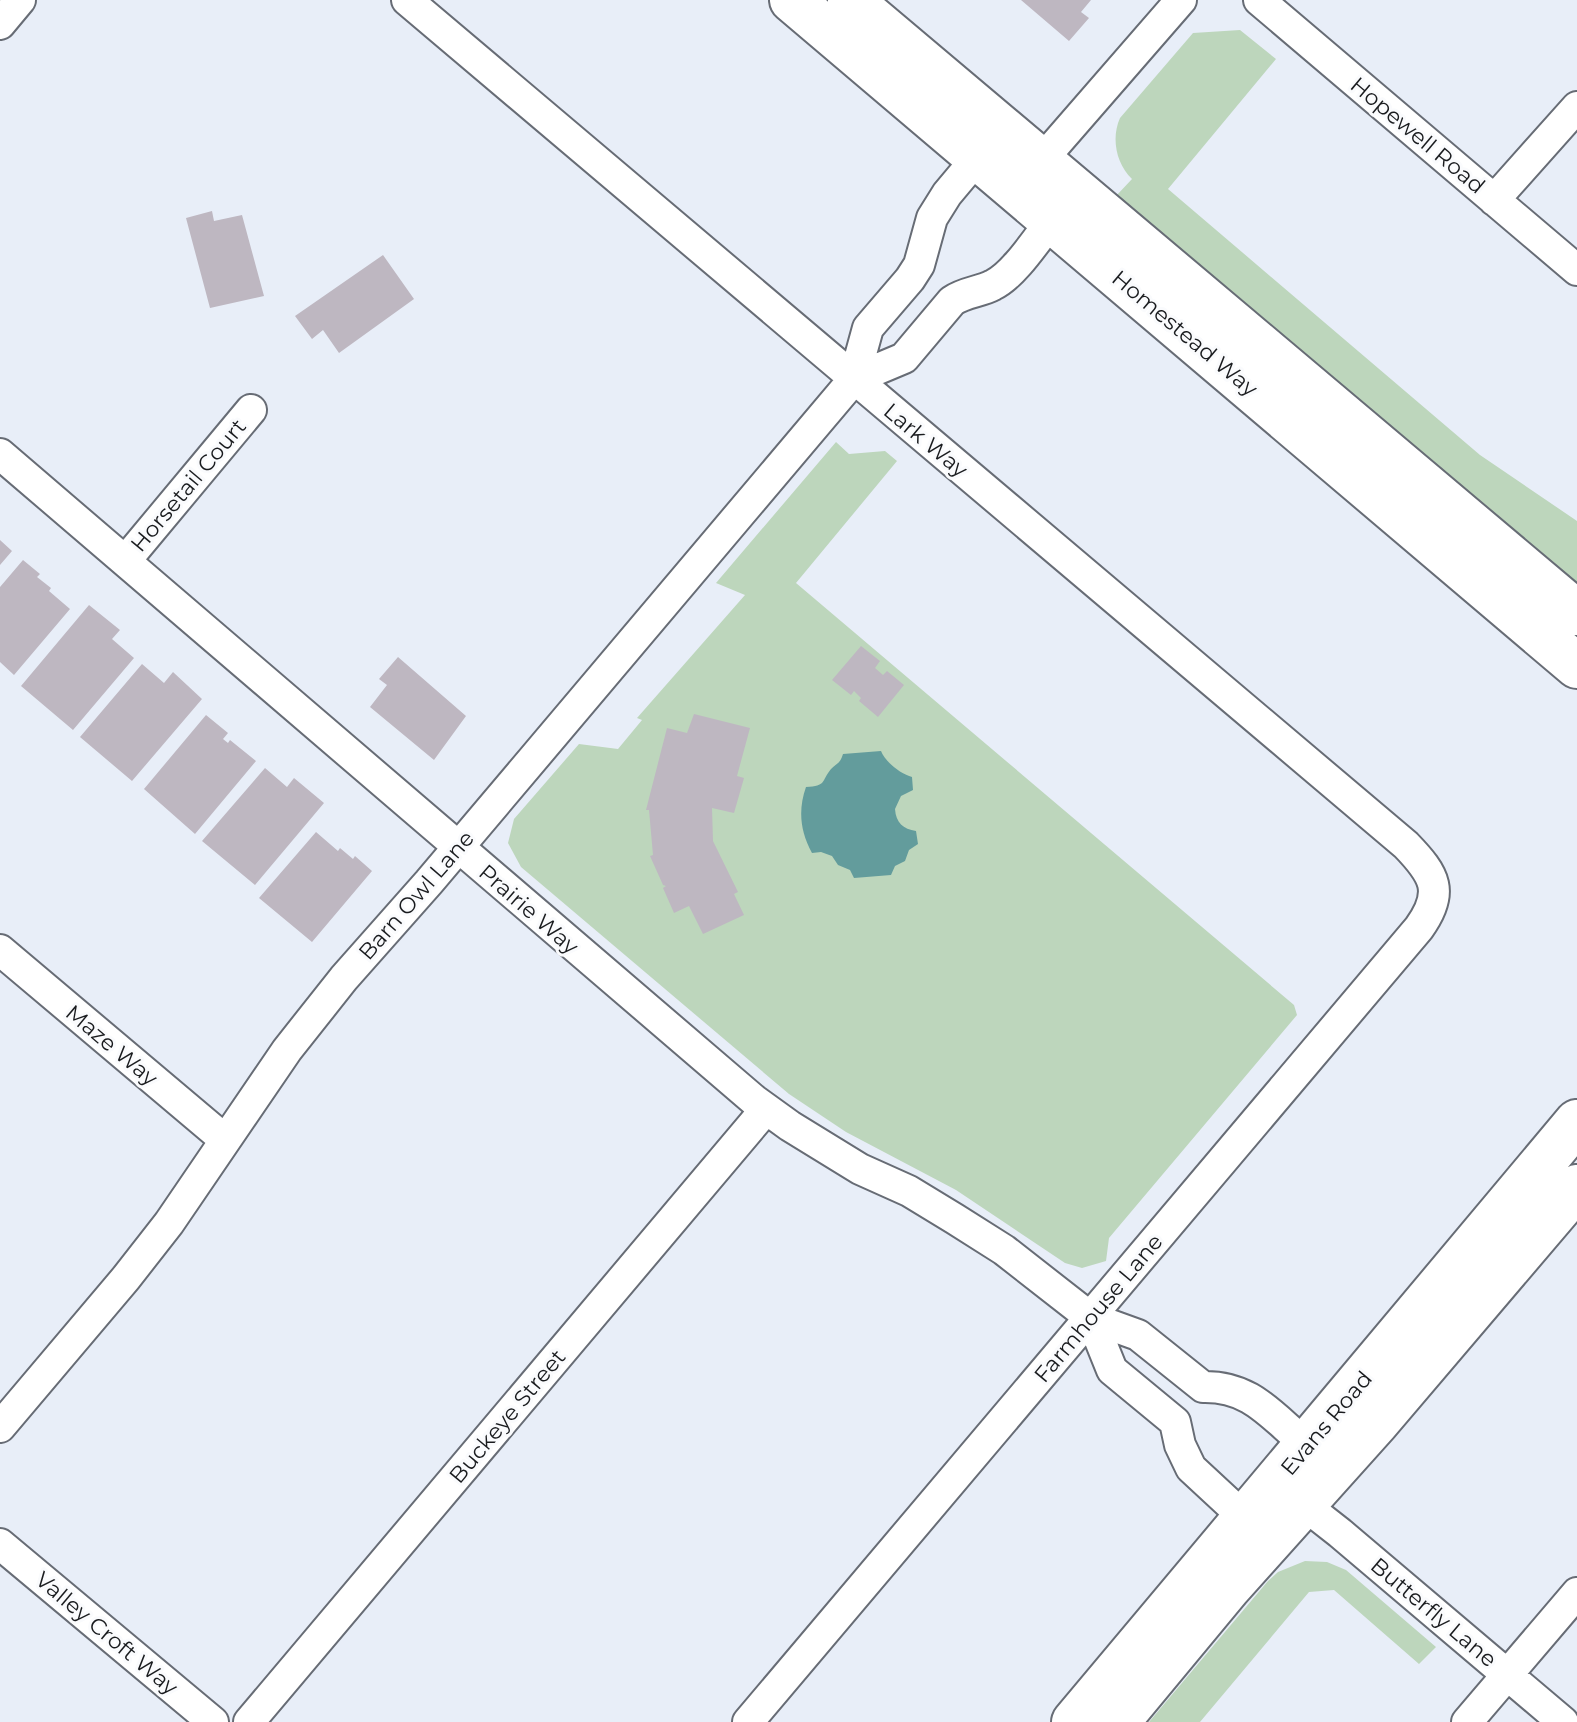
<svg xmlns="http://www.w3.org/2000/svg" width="1577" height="1722" viewBox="0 0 1577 1722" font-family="Montserrat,sans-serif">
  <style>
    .green { fill: #bdd6bc }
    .water { fill: #639c9c }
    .building { fill: #beb7c1 }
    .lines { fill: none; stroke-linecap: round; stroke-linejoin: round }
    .street-casing { stroke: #676c75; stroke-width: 34 }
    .secondary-casing { stroke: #676c75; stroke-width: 48 }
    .street { stroke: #fff; stroke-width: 30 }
    .secondary { stroke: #fff; stroke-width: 44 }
    .labels { text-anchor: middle; stroke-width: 6; stroke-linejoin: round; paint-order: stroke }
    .street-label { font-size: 22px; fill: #191b1e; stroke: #fafbfd }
  </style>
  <rect width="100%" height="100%" fill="#e8eef8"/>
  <!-- green -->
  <path class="green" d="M1240,30L1276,59L1168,189L1480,455L1577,521V587L1116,196L1132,179C1116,164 1111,138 1120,118L1193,33Z
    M836,442L849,454L885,451L897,461L796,583L1294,1005L1297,1015L1109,1238L1106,1261L1082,1268L1065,1263L956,1190L846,1132L789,1094L521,867L508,843L514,819L579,744L618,749L642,720L637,718L745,595L716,583Z
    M1305,1561L1327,1562L1346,1570L1436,1647L1419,1664L1334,1590L1309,1592L1200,1722H1149L1268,1581L1278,1572Z"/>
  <!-- water -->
  <path class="water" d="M881,751C885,762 901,774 912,777L913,790L901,796L895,809C896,823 903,829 916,831L918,844L909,850L905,861L895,866L891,875L854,878L850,870L838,865L832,856L821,852L812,853C800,831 798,810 806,787C827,786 821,781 831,769C837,763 840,764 843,754Z"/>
  <!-- building -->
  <path class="building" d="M1021,0H1091L1081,12L1089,18L1069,41Z
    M212,211L214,221L242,215L264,296L210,308L186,218Z
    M383,255L414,299L339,353L323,330L312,339L295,316Z
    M0,540L12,551L0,565Z
    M23,560L40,574L37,577L51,588L49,591L70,609L14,675L0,662V587Z
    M89,605L120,630L112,639L134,658L73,730L21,686Z
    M861,646L880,661L875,668L883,675L887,671L904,685L878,717L859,701L861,698L854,691L851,695L832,680Z
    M398,657L466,716L434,760L370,707L387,685L379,679Z
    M142,664L164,683L173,672L202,699L132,781L80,737Z
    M694,714L750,728L737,776L744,778L734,813L712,808L713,841L738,892L734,894L744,915L703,934L689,906L674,913L663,888L666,886L663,885L650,856L653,855L649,810H646L667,728L687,733Z
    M206,715L228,733L223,739L228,743L230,740L256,761L195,834L144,789Z
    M265,768L287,787L294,778L324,803L255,885L202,841Z
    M316,832L338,851L340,848L353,859L355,856L372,871L312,942L259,898Z"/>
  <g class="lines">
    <defs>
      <path id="street" d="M407,0L1406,845C1435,875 1445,892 1419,928L748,1722
        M1259,0L1577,270
        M0,24L20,0
        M1041,161L1181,0
        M1494,200L1577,107
        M854,379L904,358L952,301C965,292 980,292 993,285C1014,275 1037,239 1052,220L1049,202
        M0,454L754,1100L790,1126L860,1169L909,1191L955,1219L1004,1250L1091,1318L1138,1335L1203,1387C1252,1386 1271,1416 1307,1445L1306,1463
        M126,560L251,410
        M0,950L224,1139
        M1091,1318L1112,1370L1175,1422L1180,1445L1191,1468L1246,1519L1262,1515
        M0,1427L126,1278L169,1223L287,1050L344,978L429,882L854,379L868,328L910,279L919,265L932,218L947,194L978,157L995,158
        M1303,1504L1340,1533L1563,1722
        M0,1544L213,1722
        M249,1722L766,1109
        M1467,1722L1577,1593"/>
      <path id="secondary" d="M792,0L1577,666
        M850,0L1577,613
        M1074,1722L1577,1122
        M1117,1722L1229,1587L1377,1422L1577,1187"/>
    </defs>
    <!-- street casing -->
    <use href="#street" class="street-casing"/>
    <!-- secondary casing -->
    <use href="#secondary" class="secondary-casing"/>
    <!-- street -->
    <use href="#street" class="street"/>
    <!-- secondary -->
    <use href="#secondary" class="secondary"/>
  </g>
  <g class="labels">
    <!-- street labels -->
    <g class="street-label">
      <text transform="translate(1418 135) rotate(40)" y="8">Hopewell Road</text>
      <text transform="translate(1185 333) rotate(40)" y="8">Homestead Way</text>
      <text transform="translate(926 440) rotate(40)" y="8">Lark Way</text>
      <text transform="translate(188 485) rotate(-50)" y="8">Horsetail Court</text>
      <text transform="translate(416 895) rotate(-49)" y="8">Barn Owl Lane</text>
      <text transform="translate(529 909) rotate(41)" y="8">Prairie Way</text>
      <text transform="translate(112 1045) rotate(40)" y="8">Maze Way</text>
      <text transform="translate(1098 1308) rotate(-50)" y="8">Farmhouse Lane</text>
      <text transform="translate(507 1416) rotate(-50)" y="8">Buckeye Street</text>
      <text transform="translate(1326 1423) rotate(-50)" y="8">Evans Road</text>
      <text transform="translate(1434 1612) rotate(40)" y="8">Butterfly Lane</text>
      <text transform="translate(107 1633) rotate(40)" y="8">Valley Croft Way</text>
    </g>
  </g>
</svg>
